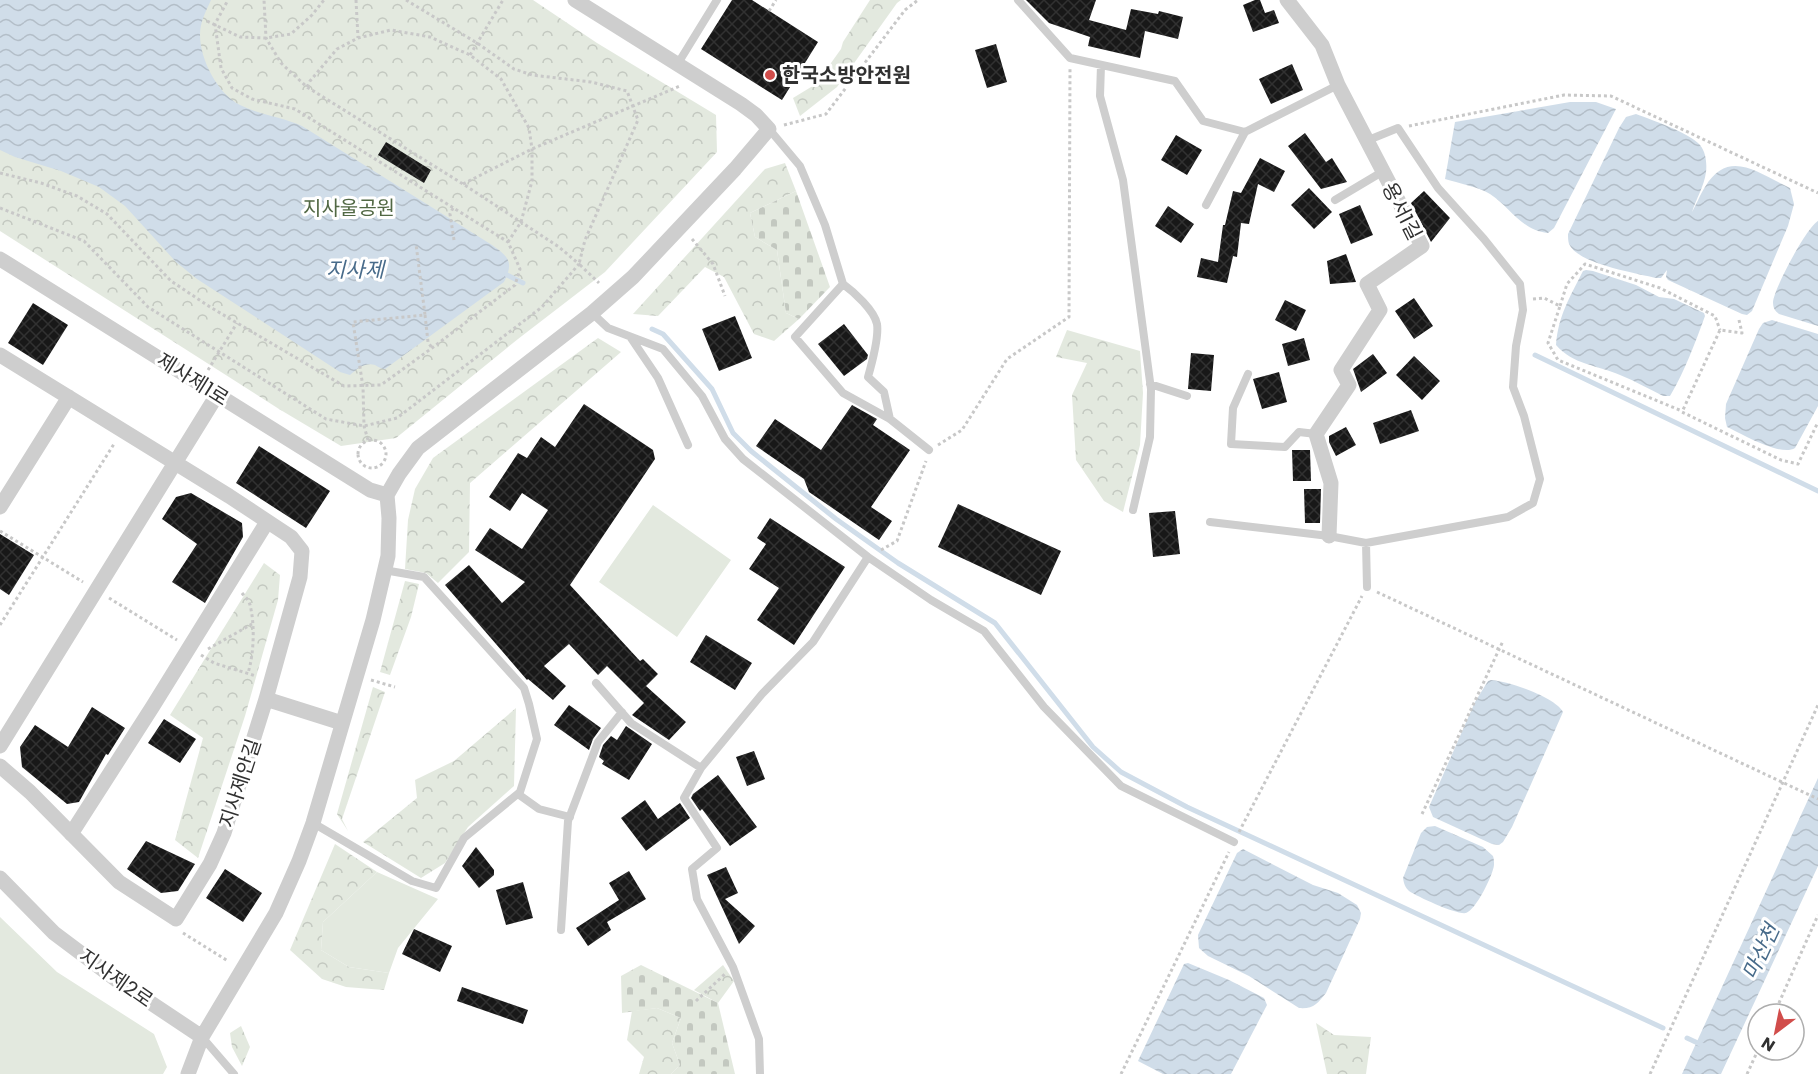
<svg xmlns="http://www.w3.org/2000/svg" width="1818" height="1074" viewBox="0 0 1818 1074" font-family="Poppins,'Noto Sans KR',sans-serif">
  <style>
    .grass { fill: #e3e9df }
    .forest { fill: url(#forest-crowns) }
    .cemetery { fill: url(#cemetery-stones) }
    .water { fill: url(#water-waves) }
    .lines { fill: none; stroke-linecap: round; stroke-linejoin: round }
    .stream { stroke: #d0dde9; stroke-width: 5 }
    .building { fill: url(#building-cross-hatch) }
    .path { stroke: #c8c8c8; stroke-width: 3; stroke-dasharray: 3 3; stroke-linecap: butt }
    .lane { stroke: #cecece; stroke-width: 8 }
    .street { stroke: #cecece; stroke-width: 15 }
    .poi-dot { fill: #d14d4b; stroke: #fff; stroke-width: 2 }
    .labels { text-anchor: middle; stroke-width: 6; stroke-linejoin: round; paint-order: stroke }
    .poi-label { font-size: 20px; font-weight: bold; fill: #313131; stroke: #fff; text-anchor: start }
    .park-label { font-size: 20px; fill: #516844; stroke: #fff }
    .street-label { font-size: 20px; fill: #313131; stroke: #fff }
    .water-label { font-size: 21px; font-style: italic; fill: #486b8a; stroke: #fff }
  </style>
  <defs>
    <pattern id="forest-crowns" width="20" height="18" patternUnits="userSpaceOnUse" patternTransform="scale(1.5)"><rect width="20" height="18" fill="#e3e9df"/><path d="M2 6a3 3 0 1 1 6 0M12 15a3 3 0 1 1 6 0" fill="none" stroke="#c3c8c0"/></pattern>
    <pattern id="cemetery-stones" width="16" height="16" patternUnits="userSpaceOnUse" patternTransform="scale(1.5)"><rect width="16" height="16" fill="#e3e9df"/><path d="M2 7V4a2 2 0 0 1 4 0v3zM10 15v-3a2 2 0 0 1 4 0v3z" fill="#c3c8c0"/></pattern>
    <pattern id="water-waves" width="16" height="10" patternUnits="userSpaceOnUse" patternTransform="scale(1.5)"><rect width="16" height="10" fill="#d0dde9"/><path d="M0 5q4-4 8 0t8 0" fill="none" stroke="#b3bec8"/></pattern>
    <pattern id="building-cross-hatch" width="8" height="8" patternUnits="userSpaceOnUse" patternTransform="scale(1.5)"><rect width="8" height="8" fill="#181818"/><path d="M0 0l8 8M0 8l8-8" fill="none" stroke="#313131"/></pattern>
  </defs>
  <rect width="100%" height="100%" fill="#fff"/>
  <!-- grass -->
  <path class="grass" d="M653,505L731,560L677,637L599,582Z
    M377,872L438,899L398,948L389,973L349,967L321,950L323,922Z
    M0,917L57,972L154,1034L167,1067L163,1074H0Z"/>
  <!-- forest -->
  <path class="forest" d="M0,0H533L597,43L716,115L717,152L605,272L518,339L396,438L341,446L279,409L0,231Z
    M870,0H901L897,3L837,87L800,116L793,98L816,84L841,49L843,42Z
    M785,163L796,191L750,213L755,237L777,250L786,313L799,319L774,341L754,334L724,277L705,267L658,316L633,314L765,169Z
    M1067,330L1140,351L1143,393L1140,445L1123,512L1104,501L1076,460L1072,395L1087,363L1056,357Z
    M598,338L621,352L470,483L469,552L438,583L426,573L405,569L408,520L415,489L433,458Z
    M264,563L280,575L278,600L245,716L198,858L175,840L203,738L170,715Z
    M405,581L419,584L411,617L390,675L380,672Z
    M373,687L385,692L342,819L348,831L337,814Z
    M516,708L514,786L468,827L445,863L421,878L363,842L417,798L415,780L454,761Z
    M335,844L377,872L323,922L321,950L349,967L389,973L384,990L346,987L322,979L290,950Z
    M723,965L734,981L718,1003L694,990Z
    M657,1008L681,1018L672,1043L680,1065L671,1074H639L644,1057L627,1040L632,1011Z
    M1316,1023L1334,1035L1371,1037L1366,1074H1327Z
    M241,1026L250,1047L242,1066L232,1047L230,1033Z"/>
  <!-- cemetery -->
  <path class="cemetery" d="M796,191L830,287L799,319L786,313L777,250L755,237L750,213Z
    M641,965L718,1003L735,1074H671L680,1065L672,1043L681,1018L657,1008L622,1013L621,976Z"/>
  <!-- water -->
  <path class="water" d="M0,0H211C206,11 200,22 200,35C200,60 218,94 240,105C260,115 282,117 302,126L492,245C509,257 514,262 504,282L385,369C382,369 378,367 375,365C365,362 357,369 350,375L340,372L197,279L176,262L125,206L99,187L61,171L15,157L0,150Z
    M1570,102H1596L1616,109L1554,228L1548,233C1522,231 1510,207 1490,194C1479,187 1458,183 1445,179L1455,122Z
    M1636,114C1652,120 1690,133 1700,145C1706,152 1707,164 1706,172C1704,187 1696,199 1692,212C1696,205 1700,195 1705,187C1729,147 1759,174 1790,188L1794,204L1788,226L1752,311L1747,315L1742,314L1668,280L1666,277L1667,270L1661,278H1656C1636,273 1578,264 1569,244C1568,241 1568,237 1568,234L1619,128L1626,117Z
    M1818,221V326L1779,314C1775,311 1773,308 1773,302C1774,289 1806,228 1818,221Z
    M1586,270L1593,271L1636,285L1659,297L1674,299L1704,313L1705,316C1695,343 1685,371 1670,396H1663C1649,389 1635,381 1620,375C1598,365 1573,365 1556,345C1558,316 1570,297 1583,271Z
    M1772,320L1818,334V406L1795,448C1781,457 1742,434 1727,427L1725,418L1726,404L1759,329L1763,323Z
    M1491,680C1508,681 1555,697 1563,712L1512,827L1503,842L1499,845L1492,844L1433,817L1429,807L1475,702L1488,681Z
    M1818,778V866L1721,1074H1682Z
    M1435,826L1483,847L1493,856C1494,859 1494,862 1494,865C1493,875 1476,910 1466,913C1457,915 1418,897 1409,891C1405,887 1404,884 1403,878L1421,833L1427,827Z
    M1243,849L1313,885L1338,893L1357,905L1361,913L1360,919L1326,993C1317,1004 1314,1009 1299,1008L1249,976L1208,956L1199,948L1198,935L1237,853Z
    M1188,963L1229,980L1264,998L1267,1005L1231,1074H1163L1138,1061L1184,964Z"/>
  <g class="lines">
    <!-- stream -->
    <path class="stream" d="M507,275L523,283
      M652,329L663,334L712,389L733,433L751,451L836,519L898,563L995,623L1093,747L1121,772L1187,807L1663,1028
      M1535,355L1818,491
      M1687,1038L1702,1045"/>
  </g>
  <!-- building -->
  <path class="building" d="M732,0H752L818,42L782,100L701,49Z
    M1026,0H1096L1089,20L1126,30L1131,9L1158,14L1159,11L1183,17L1178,39L1145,31L1140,58L1088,46L1090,37L1049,23Z
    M1255,0H1260L1265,13L1274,10L1279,23L1253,32L1243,5Z
    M996,44L1007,82L987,88L975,50Z
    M1292,64L1303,90L1271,104L1259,79Z
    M1305,133L1326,162L1332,158L1347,182L1321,189L1288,146Z
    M1176,135L1202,150L1187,175L1161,160Z
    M386,142L431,170L424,183L378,155Z
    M1260,158L1285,171L1274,192L1258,184L1249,224L1241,223L1237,257L1233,256L1227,283L1197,277L1201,258L1218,262L1223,225H1225L1233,191L1241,193Z
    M1309,188L1332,212L1314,229L1291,205Z
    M1424,191L1450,218L1431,242L1411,203Z
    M1360,205L1373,235L1351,244L1339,214Z
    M1168,206L1194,224L1181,243L1155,226Z
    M1346,254L1356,282L1330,284L1327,261Z
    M1414,298L1433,326L1414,339L1395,311Z
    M1285,300L1306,310L1296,331L1275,320Z
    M33,303L68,325L43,365L8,343Z
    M735,316L752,358L719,371L702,329Z
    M844,324L868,355L867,359L844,376L818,344Z
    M1304,338L1310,360L1288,366L1282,344Z
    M1191,353L1214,355L1211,391L1188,389Z
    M1373,354L1387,373L1361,392L1353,369Z
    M1414,356L1440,381L1422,400L1396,375Z
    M1279,372L1287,402L1262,409L1253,379Z
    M584,404L653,450L655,459L570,585L640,661L643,659L658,674L646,686L686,722L669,740L632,715L644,703L607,666L598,675L569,644L544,666L566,686L553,700L528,679L527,680L445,585L469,565L502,603L525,582L475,550L490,528L522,549L548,510L522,493L510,511L489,497L518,453L527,458L541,437L555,447Z
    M852,405L877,419L873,425L910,450L871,507L892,521L879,540L809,492L804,479L756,446L775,419L821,450Z
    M1411,410L1419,431L1380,444L1373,423Z
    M1346,427L1356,445L1336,456L1329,442V436Z
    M259,446L330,491L306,528L236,483Z
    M1292,450H1310L1311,481H1293Z
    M1304,489H1321L1320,523H1305Z
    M191,493L242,523L243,537L205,603L172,582L197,544L162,519L176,497Z
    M958,504L1061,551L1041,595L938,547Z
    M1175,511L1180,554L1153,557L1149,513Z
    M770,518L845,567L794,645L757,620L779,588L749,569L766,544L757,538Z
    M0,534L34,555L9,595L0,589Z
    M706,635L752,663L735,690L690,662Z
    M569,705L601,728L593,739L589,750L554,725Z
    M92,707L125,728L108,755L106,754L79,802L67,804L22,767L20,747L35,725L68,747Z
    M164,719L196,739L180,763L148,743Z
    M626,726L652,744L629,780L602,764L604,761L599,757L603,745L611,736L617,740Z
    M754,751L765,779L747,786L736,757Z
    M718,775L757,827L730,846L702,809L700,811L691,798L693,794Z
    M645,800L658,819L680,803L690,818L646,851L621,818Z
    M146,841L195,864L178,891L161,893L127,869Z
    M476,847L494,870V875L479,888L462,866Z
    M726,867L738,893L725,899L755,926L739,944L707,875Z
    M225,869L262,893L243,922L206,898Z
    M629,871L646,899L607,922L611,930L588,946L576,928L619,900L609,883Z
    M523,882L533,918L506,925L496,890Z
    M414,929L452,946L440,972L402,954Z
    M462,987L528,1010L523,1024L457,1001Z"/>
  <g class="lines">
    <!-- path -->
    <path class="path" d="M356,0L358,38
      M406,0L477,43L514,69L532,75L591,82L627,91L638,120L585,240L579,264L599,283
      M769,11L776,0
      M207,21L240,37L266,38L291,34L312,15L324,0
      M470,55L503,0
      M307,87L310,81L337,49L358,38L391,30L430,37L470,55L501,79L529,128L532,149V181L521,222L508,242
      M784,125L826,114L905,10L918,0
      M1409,126L1564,95L1611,96L1818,193
      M0,173L41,183L77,196L107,214L171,281L210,307L344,386L381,385L432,348L515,285L520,269L508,242L295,109L252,99L232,88L221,68L215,24L228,0
      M463,184L532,149L680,86
      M0,208L84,241L148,307L326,419L364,426L397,418L542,307L579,264L559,247L463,184L307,87L281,63L266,38L264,0
      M453,208L450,214L454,240
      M692,239L713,264L725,296
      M1533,299L1544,298L1560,306L1548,343L1558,360L1682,411
      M1560,306L1567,284L1585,264L1660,288L1715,316L1720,330
      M425,315L428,342L432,348
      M1739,320L1742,333L1720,330L1682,412L1781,460L1798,464L1818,422
      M208,370L237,323
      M358 454a14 14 0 1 1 28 0a14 14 0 1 1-28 0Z
      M368,440L364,426L363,387L353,322L425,315L416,244
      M938,445L962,430L1007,359L1069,317L1070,69
      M0,531L83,582
      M881,550L897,541L926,461
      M1377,592L1818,799
      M242,593C245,597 249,600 250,605C255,624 254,654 248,673
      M109,598L177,640
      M0,625L114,444
      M208,649L252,624
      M201,655L214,663L256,676
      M371,680L395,687
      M1422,814L1503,641
      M1239,832L1362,596
      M183,933L228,961
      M696,1001L725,974
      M1774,1014L1818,915
      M1121,1074L1229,852
      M1650,1074L1818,705
      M1747,1074L1758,1050"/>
    <!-- lane -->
    <path class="lane" d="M1018,0L1070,58L1175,81L1203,121L1245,132L1338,85
      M677,65L717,0
      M1101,65L1100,96L1123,180L1151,389L1150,437L1133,510
      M769,129L800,166L825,225L843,284L795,337L843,393L890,419L929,450
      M1335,200L1382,172
      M1206,205L1245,132
      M843,284C854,292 874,310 877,324C879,337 872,363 868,377L884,392L890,419
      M592,313L608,328L663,349L702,396L725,439L743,459L868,557L931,600L984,631L1044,707L1121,786L1234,842
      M631,338L658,378L688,445
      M1248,374L1233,408L1231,444L1285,447L1299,432L1316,434
      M1150,384L1187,396
      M1210,522L1329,536L1366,543L1508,517L1533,503L1540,479L1524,416L1513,387L1516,346L1523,310L1520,284L1484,239L1438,188L1398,128L1366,141
      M1366,543L1367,587
      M596,683L631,723L701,768L762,694L813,642L868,557
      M701,768L684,798L717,848L692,869L697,899L733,967L759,1039L760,1074
      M518,794L539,809L570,817
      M313,823L412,881L436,888L464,838L520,792L537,739L529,704L524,688L424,577L384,570
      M561,930L568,821L598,742L622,712
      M202,1037L234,1074"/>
    <!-- street -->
    <path class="street" d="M1287,0L1322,45L1338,85L1422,246L1367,284L1380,310L1341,370L1349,385L1316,434L1331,483L1329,536
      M0,259L370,490L387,495
      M0,355L229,496L291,537L302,551L300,577L266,699L224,833L210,864L176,919L119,882L30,792L0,766
      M0,507L69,397
      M266,699L342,723
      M0,746L217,395
      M71,834L153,706L267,522
      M0,878L54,933L118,981L202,1037
      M188,1074L202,1037L276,913L299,861L313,823L373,620L388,556L389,518L387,495L399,474L418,448L592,313L633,277L735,169L769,129L756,115L741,104L575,0"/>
  </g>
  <!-- markers -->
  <circle class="poi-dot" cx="770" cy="75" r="6"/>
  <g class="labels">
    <!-- poi labels -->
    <g class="poi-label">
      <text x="782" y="82">한국소방안전원</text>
    </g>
    <!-- park labels -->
    <g class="park-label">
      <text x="349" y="215">지사울공원</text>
    </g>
    <!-- street labels -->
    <g class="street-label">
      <text transform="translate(1402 211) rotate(63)" y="7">용서1길</text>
      <text transform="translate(193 379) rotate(32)" y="7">제사제1로</text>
      <text transform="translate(240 783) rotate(-72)" y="7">지사제안길</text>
      <text transform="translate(116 978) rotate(35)" y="7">지사제2로</text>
    </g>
    <!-- water labels -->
    <g class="water-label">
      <text x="355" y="277">지사제</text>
      <text transform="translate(1761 952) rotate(-65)" y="7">마산천</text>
    </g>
  </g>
  <!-- north arrow -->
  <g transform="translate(1776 1032) rotate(212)"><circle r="28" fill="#ffffff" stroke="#adadad" stroke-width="1.5"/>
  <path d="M0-4.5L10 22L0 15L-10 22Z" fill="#d14d4b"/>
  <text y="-9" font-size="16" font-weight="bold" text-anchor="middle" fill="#313131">N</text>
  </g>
</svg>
